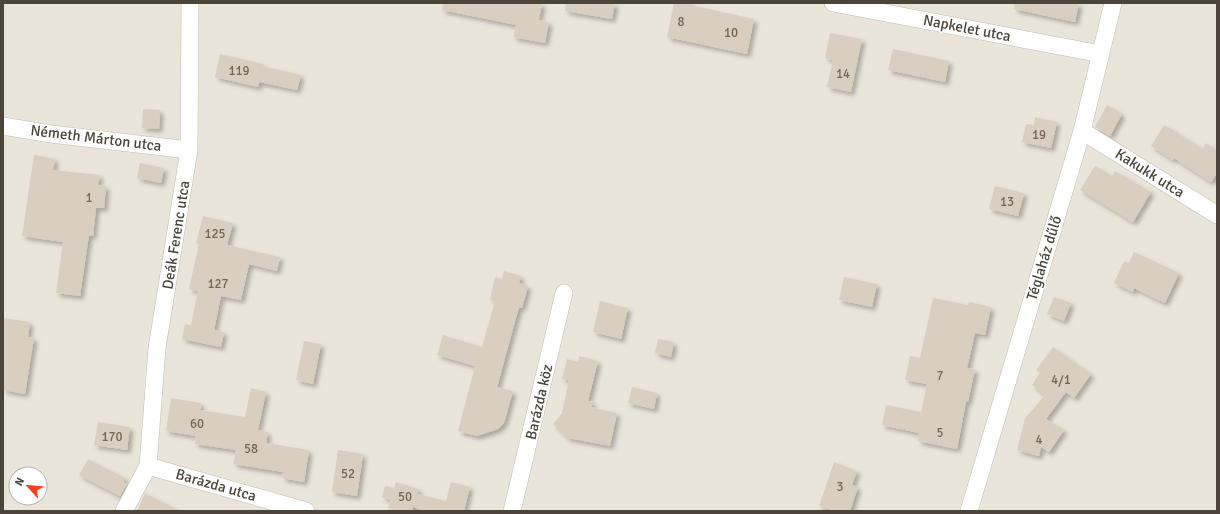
<svg xmlns="http://www.w3.org/2000/svg" width="1220" height="514" viewBox="0 0 1220 514" font-family="Signika,sans-serif">
  <style>
    .residential { fill: #eae5da; fill-rule: evenodd }
    .building { fill: #d8cfc1; filter: url(#shadow) }
    .lines { fill: none; stroke-linecap: round; stroke-linejoin: round }
    .street-casing { stroke: #c2bbae; stroke-width: 18 }
    .street { stroke: #fff; stroke-width: 17 }
    .labels { text-anchor: middle; stroke-width: 3; stroke-linejoin: round; paint-order: stroke }
    .number-label { font-size: 13px; fill: #6e675b }
    .street-label { font-size: 15px; fill: #4b4439; stroke: #fff }
  </style>
  <defs>
    <filter id="shadow"><feDropShadow dx="3.5" dy="3.5" stdDeviation="2" flood-color="#0004"/></filter>
  </defs>
  <rect width="100%" height="100%" fill="#f6f3ec"/>
  <!-- residential -->
  <path class="residential" d="M3,3H1217V511H3ZM16,474H40V498H16Z"/>
  <!-- building -->
  <path class="building" d="M443,3H542L539,20L549,22L545,43L513,37L516,25L442,10Z
    M566,3H615L612,19L565,11Z
    M674,3H687L695,5V6L754,19L747,54L667,37Z
    M1015,3H1079L1075,22L1014,9Z
    M830,33L862,39L851,92L827,87L833,60L825,58Z
    M893,49L949,61L945,82L888,70Z
    M220,54L263,64V66L301,75L297,90L259,82L258,87L215,77Z
    M1107,105L1122,114L1110,136L1095,127Z
    M143,109L160,110L159,129L142,128Z
    M1035,117L1057,122L1051,148L1022,142L1026,124L1034,125Z
    M1164,125L1203,149L1206,143L1217,151V173L1211,182L1174,158L1173,160L1151,146Z
    M34,155L55,159L53,170L100,175L98,185L106,186L104,208H96L93,236L89,235L80,296L56,293L63,242L22,236Z
    M140,163L164,168L161,183L137,178Z
    M1095,166L1112,176L1115,171L1151,192L1133,222L1080,190Z
    M995,186L1024,193L1018,216L989,209Z
    M203,216L233,223L227,245L280,257L277,271L249,264L241,300L221,296L214,330L224,332L221,347L182,339L185,324L191,325L198,291L189,289L199,244L196,243Z
    M1134,252L1179,273L1165,303L1134,288L1133,292L1114,283L1124,261L1129,263Z
    M504,271L521,276L519,283L528,286L522,308L519,307L497,387L513,391L504,423L498,429L477,436L458,431L475,366L437,355L443,335L482,347L495,301L490,300L495,277L502,279Z
    M844,277L877,284L872,307L839,300Z
    M1054,297L1071,303L1064,321L1047,314Z
    M933,298L968,305L969,302L991,307L985,335L975,333L967,368L975,369L968,402H966L957,449L918,441L919,433L882,425L886,405L921,412L927,384L905,380L910,356L920,358Z
    M600,301L628,308L621,339L593,332Z
    M3,318L30,322L28,337L34,338L25,394L3,390Z
    M658,339L674,342L671,357L655,353Z
    M304,341L321,344L313,384L296,380Z
    M1053,347L1091,374L1074,398L1066,392L1046,419L1064,430L1049,452L1041,447L1039,456L1017,450L1025,418L1045,395L1032,385L1040,373L1036,370Z
    M579,356L598,361L588,401L593,402L591,407L617,413L610,446L568,438L553,424L562,413L569,380L562,379L567,359L578,362Z
    M632,387L657,393L654,409L628,403Z
    M251,388L266,392L258,430L268,432L266,443L309,450L304,482L282,478L283,472L233,464L236,450L195,444L196,436L166,431L171,398L201,403L200,410L245,417Z
    M98,422L130,427L127,450L94,445Z
    M338,450L363,454L357,496L332,492Z
    M88,459L125,478L123,482L127,484L120,496L79,475Z
    M834,462L857,471L852,485L858,487L850,511H835L819,506Z
    M396,482L419,489L417,494L446,501L451,482L470,487L464,511H426L413,507L412,511H398L388,508L391,500L382,497L385,486L394,488Z
    M145,493L180,511H137Z"/>
  <g class="lines">
    <defs>
      <path id="street" d="M833,3L1101,54
        M3,126L51,134L189,150
        M1082,131L1217,215
        M148,466L306,511
        M124,511L148,466L157,348L189,150L190,3
        M512,511L564,293
        M969,511L1082,131L1113,3"/>
    </defs>
    <!-- street casing -->
    <use href="#street" class="street-casing"/>
    <!-- street -->
    <use href="#street" class="street"/>
  </g>
  <g class="labels">
    <!-- number labels -->
    <g class="number-label">
      <text x="681" y="26">8</text>
      <text x="731" y="37">10</text>
      <text x="239" y="75">119</text>
      <text x="843" y="78">14</text>
      <text x="1039" y="139">19</text>
      <text x="89" y="202">1</text>
      <text x="1007" y="206">13</text>
      <text x="215" y="238">125</text>
      <text x="218" y="288">127</text>
      <text x="940" y="380">7</text>
      <text x="1061" y="384">4/1</text>
      <text x="197" y="428">60</text>
      <text x="940" y="437">5</text>
      <text x="112" y="441">170</text>
      <text x="1039" y="444">4</text>
      <text x="251" y="453">58</text>
      <text x="348" y="478">52</text>
      <text x="840" y="491">3</text>
      <text x="405" y="501">50</text>
    </g>
    <!-- street labels -->
    <g class="street-label">
      <text transform="translate(967 28) rotate(11)" y="5">Napkelet utca</text>
      <text transform="translate(96 138) rotate(7)" y="5">Németh Márton utca</text>
      <text transform="translate(1150 173) rotate(32)" y="5">Kakukk utca</text>
      <text transform="translate(176 235) rotate(-81)" y="5">Deák Ferenc utca</text>
      <text transform="translate(1044 258) rotate(-73)" y="5">Téglaház dűlő</text>
      <text transform="translate(539 402) rotate(-77)" y="5">Barázda köz</text>
      <text transform="translate(216 485) rotate(16)" y="5">Barázda utca</text>
    </g>
  </g>
  <!-- border -->
  <rect width="1220" height="514" fill="none" stroke="#4b4439" stroke-width="8"/>
  <!-- north arrow -->
  <g transform="translate(28 486) rotate(297)"><circle r="19" fill="#ffffff" stroke="#b7b4b0"/>
  <path d="M0-3L7 15L0 10L-7 15Z" fill="#fc3f1d"/>
  <text y="-6" font-size="11" font-weight="bold" text-anchor="middle" fill="#4b4439">N</text>
  </g>
</svg>
